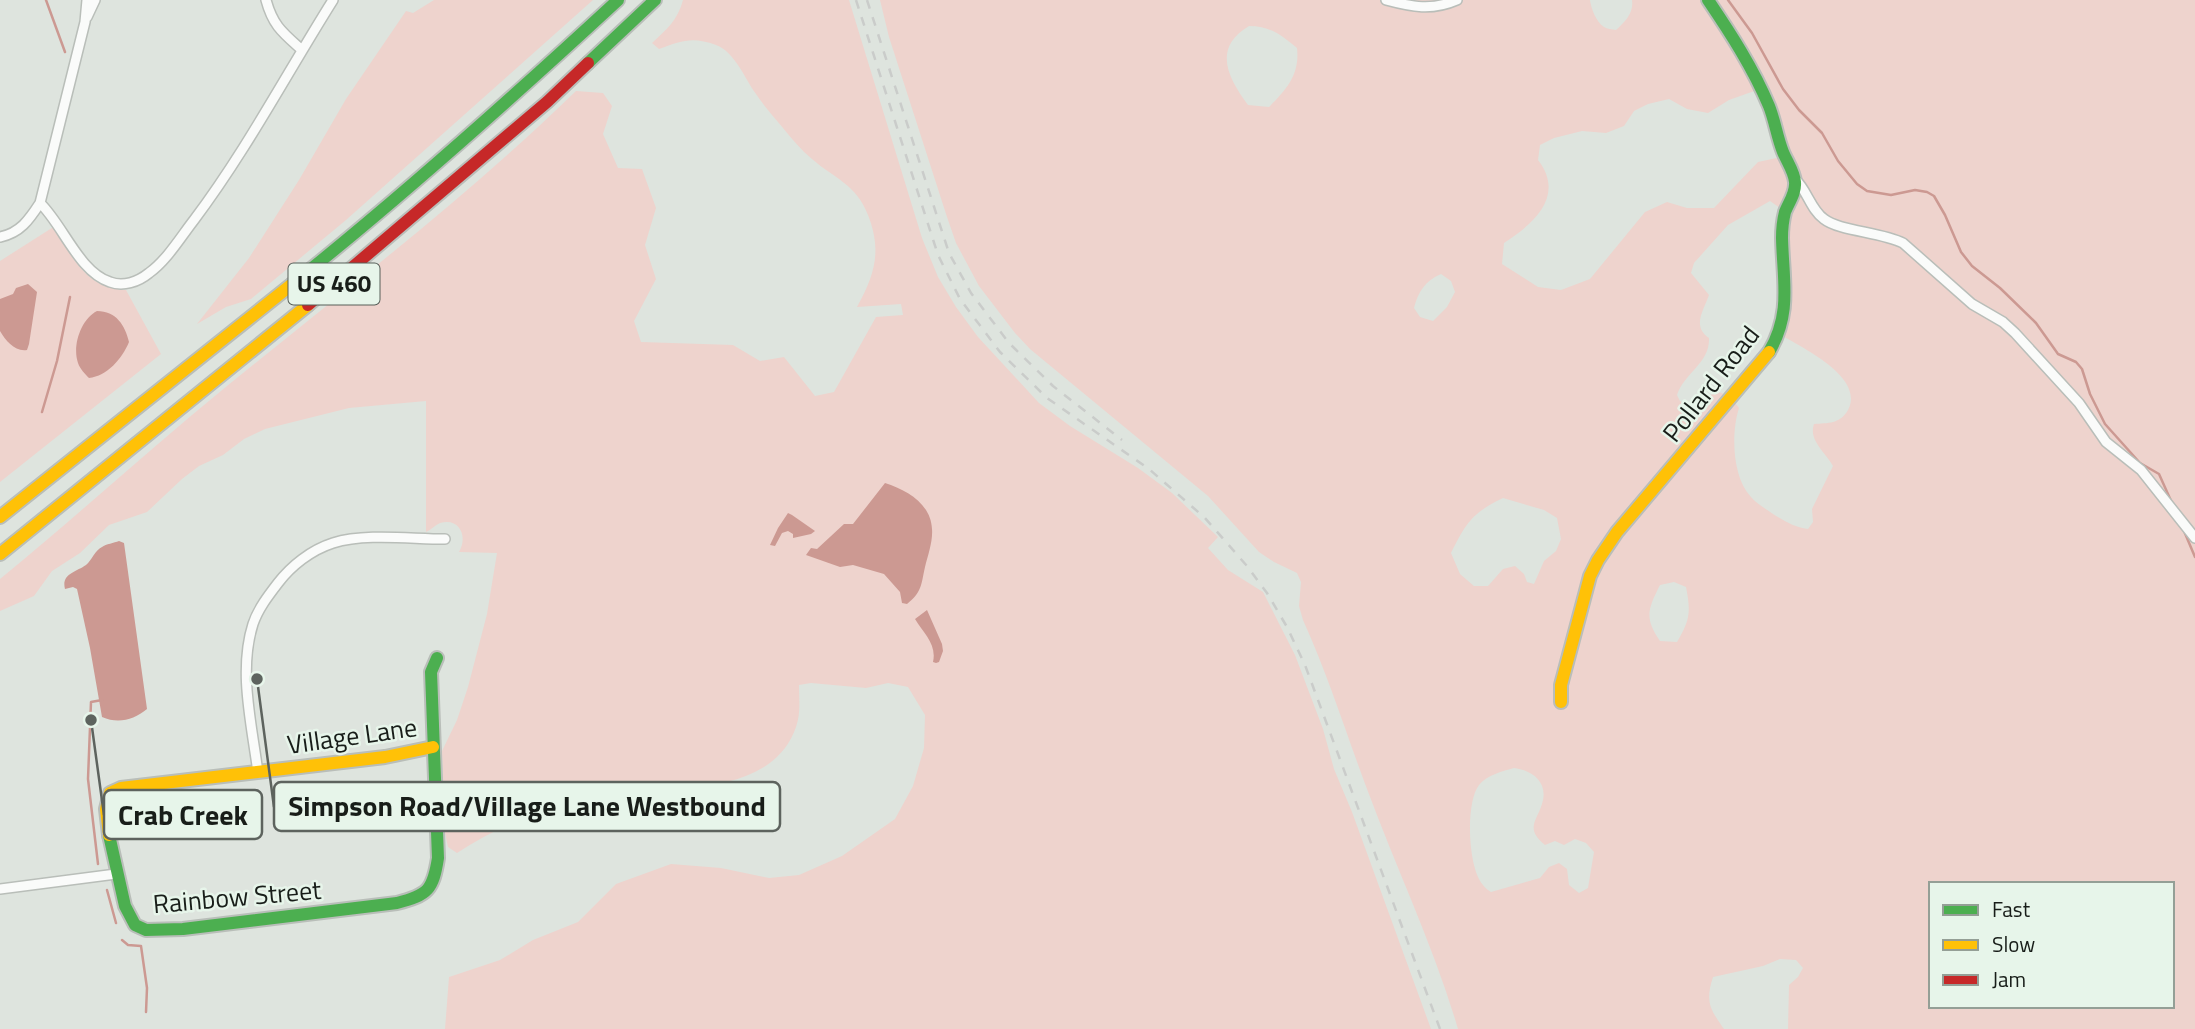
<svg xmlns="http://www.w3.org/2000/svg" width="2195" height="1029" viewBox="0 0 2195 1029" font-family="'Titillium Web',sans-serif">
  <style>
    .green { fill: #eed3cd; fill-rule: evenodd }
    .water { fill: #cc9992 }
    .lines { fill: none; stroke-linecap: round; stroke-linejoin: round }
    .stream { stroke: #cc9992; stroke-width: 2.5 }
    .street-casing { stroke: #b9beb9; stroke-width: 12 }
    .fast-casing { stroke: #b9beb9; stroke-width: 16 }
    .slow-casing { stroke: #b9beb9; stroke-width: 16 }
    .jam-casing { stroke: #b9beb9; stroke-width: 16 }
    .street { stroke: #fafbfa; stroke-width: 9 }
    .fast { stroke: #4caf50; stroke-width: 12 }
    .slow { stroke: #ffc107; stroke-width: 12 }
    .jam { stroke: #c62828; stroke-width: 12 }
    .rail { stroke: #caccca; stroke-width: 2.5; stroke-dasharray: 9 9; stroke-linecap: butt }
    .labels { text-anchor: middle; stroke-width: 5; stroke-linejoin: round; paint-order: stroke }
    .shield { fill: #e7f5ea; stroke: #565e58; stroke-width: 2 }
    .shield-label { font-size: 24px; font-weight: bold; fill: #181d19 }
    .street-label { font-size: 26px; fill: #181d19; stroke: #e7f5ea }
    .leader { fill: none; stroke: #5d635e; stroke-width: 2.5 }
    .callout-dot { fill: #5d635e; stroke: #e7f5ea; stroke-width: 2.5 }
    .callout { fill: #e7f5ea; stroke: #5d635e; stroke-width: 2.5 }
    .callout-label { font-size: 28px; text-anchor: middle; font-weight: bold; fill: #181d19 }
  </style>
  <rect width="100%" height="100%" fill="#dee4de"/>
  <!-- green -->
  <path class="green" d="M434,0H593L346,220L251,299L226,307L197,324L249,258L299,180L346,99L406,11L413,13Z
    M683,0H849L922,238L938,277L956,307L978,337L1039,403L1070,426L1138,468L1172,493L1218,537L1208,548L1228,570L1263,592L1295,655L1323,729L1334,769L1352,812L1431,1029H445L449,977L500,960L533,940L578,922L616,884L671,864L721,868L769,878L799,875L842,856L895,819L913,786L924,748L925,715L908,687L888,683L866,688L811,683L799,685C799,698 801,713 796,727C780,774 727,787 682,786C659,786 635,781 613,786C594,789 576,798 558,805C523,818 488,832 457,853L448,847L445,833L442,751L457,720L468,687L487,614L497,553L459,552C468,537 460,517 440,523C435,525 431,530 426,532V401L349,408L265,429L244,439L223,455L199,466L182,479L147,512L109,525L80,553L52,571L34,596L0,611V579C77,516 150,449 227,386C345,290 467,197 576,91L603,93L612,106L603,134L618,168L642,169L656,208L645,245L656,279L634,321L641,342L733,345L760,361L784,357L815,396L834,392L876,317L903,315L901,304L857,307C875,274 882,251 868,215C856,184 835,179 812,159C801,150 792,139 783,128C774,117 764,106 756,94C745,79 735,52 716,45C692,36 681,41 659,49L652,43C666,30 678,20 683,0Z
    M880,0H1590C1591,8 1596,22 1604,27C1607,29 1612,29 1616,30C1625,22 1634,13 1632,0H2195V1029H1788L1789,985L1798,977L1803,968L1796,960L1780,959L1763,966L1713,977C1705,1002 1710,1009 1724,1029H1458C1434,947 1397,870 1367,789C1346,733 1328,675 1303,620L1299,606L1301,582L1297,573L1274,562L1259,552L1208,496L1030,349L1015,333L979,286L956,243L947,217L889,37ZM1249,26C1270,26 1281,35 1297,48C1300,74 1287,89 1269,107L1248,105C1228,78 1212,48 1249,26ZM1757,90L1781,157L1758,162L1714,208H1687L1667,202L1645,212L1590,279L1561,290L1538,287L1502,264L1504,243C1533,224 1566,196 1538,160L1540,145L1554,138L1582,131L1606,133L1624,126L1634,111L1648,104L1669,99L1687,109L1708,113L1729,100ZM1770,201L1780,208L1778,230L1782,299L1776,332C1798,346 1866,376 1848,410C1840,424 1828,423 1814,424C1808,440 1826,453 1833,466L1812,509L1813,522L1808,529C1794,527 1786,522 1773,514C1766,509 1757,504 1751,497C1732,477 1731,433 1739,408C1734,400 1727,395 1719,392L1686,404L1680,401L1677,395C1684,373 1710,363 1709,338C1692,326 1703,312 1709,295L1691,273L1694,263L1728,225ZM1441,274L1451,281L1455,292L1447,307L1433,321L1420,317L1414,308C1418,292 1425,281 1441,274ZM1503,498L1544,510L1557,518L1561,539L1556,551L1544,561L1534,584L1527,582L1524,574L1515,566L1503,569L1488,586H1474L1460,574L1451,553C1466,523 1472,513 1503,498ZM1674,582L1686,587C1691,612 1690,620 1677,642L1660,641C1644,618 1648,609 1660,585ZM1514,768C1531,770 1547,781 1543,800C1539,820 1523,827 1545,845L1555,841L1564,845L1575,839L1586,843L1594,852L1588,888L1579,893L1569,885L1567,869L1559,863L1549,867L1540,878L1491,892C1488,890 1485,888 1483,885C1468,869 1465,803 1479,785C1487,775 1503,771 1514,768ZM1931,884H2172V1006H1931Z
    M55,226C71,257 87,289 126,290L161,354L0,482V261Z"/>
  <!-- water -->
  <path class="water" d="M28,284L37,292L29,344L27,350C15,352 6,341 0,331V299L13,294L16,288Z
    M97,311C116,311 125,325 129,342C122,359 107,376 89,378C85,374 80,369 78,363C72,346 81,319 97,311Z
    M885,483C907,490 931,504 932,529C933,541 928,555 925,567C921,585 922,592 907,604L902,603L900,592L884,574L853,565L840,567L806,555L811,548L817,549L844,524H853Z
    M788,513L792,515L815,531L811,534L793,538V534L788,531L782,533L775,546L770,545L778,528Z
    M119,541L124,543L147,709C134,720 118,724 102,717L90,648L77,589L73,587L65,589C61,574 76,572 86,565C92,560 95,550 102,547C106,544 114,543 119,541Z
    M927,610L942,644L943,651L939,662L936,663L933,662C937,644 924,634 915,619Z"/>
  <g class="lines">
    <!-- stream -->
    <path class="stream" d="M46,0L65,52
      M1728,0L1752,33L1783,89L1799,110L1822,133L1838,161L1857,184L1867,191L1891,195L1915,190L1927,192L1934,196L1945,215L1961,252L1972,266L2000,288L2036,323L2058,354L2076,362L2082,369L2090,394L2105,424L2140,463L2159,474L2172,503
      M42,412L57,361L70,297
      M2184,531L2195,557
      M98,864L88,779L91,702L102,700
      M107,890L116,923
      M122,940L128,945L141,946L147,988L146,1012"/>
    <defs>
      <path id="street" d="M266,0C273,26 283,33 302,50
        M1386,0C1412,7 1432,11 1457,0
        M87,17L95,0
        M1795,179C1807,190 1811,210 1824,219C1839,231 1881,232 1903,243L1972,304L2003,322L2015,333L2079,403L2106,442L2141,470L2195,538
        M40,203C63,225 79,272 110,282C123,287 138,282 149,273C167,260 180,238 194,220C246,151 287,73 333,0
        M0,237C20,233 29,220 40,203L85,22L87,0
        M258,773C252,725 238,671 253,624C258,609 268,596 278,583C291,566 311,550 333,543C366,533 410,539 445,539
        M0,889L116,874"/>
      <path id="fast" d="M1708,0C1731,34 1753,68 1769,106C1775,121 1777,137 1783,152C1787,162 1794,171 1795,182C1796,193 1789,202 1785,212C1783,220 1782,230 1782,238C1783,281 1792,313 1769,352
        M588,63L655,0
        M291,285C404,195 512,98 618,0
        M109,835L125,906L135,925L146,930L183,929L397,903C428,895 433,890 438,858L431,672L437,658"/>
      <path id="slow" d="M0,517L291,285
        M0,554L308,305
        M1561,702V685L1590,576L1598,560L1617,532L1769,352
        M109,835L106,809L110,793L121,788L385,757L433,747"/>
      <path id="jam" d="M308,305L547,102L588,63"/>
    </defs>
    <!-- street casing -->
    <use href="#street" class="street-casing"/>
    <!-- fast casing -->
    <use href="#fast" class="fast-casing"/>
    <!-- slow casing -->
    <use href="#slow" class="slow-casing"/>
    <!-- jam casing -->
    <use href="#jam" class="jam-casing"/>
    <!-- street -->
    <use href="#street" class="street"/>
    <!-- fast -->
    <use href="#fast" class="fast"/>
    <!-- slow -->
    <use href="#slow" class="slow"/>
    <!-- jam -->
    <use href="#jam" class="jam"/>
    <!-- rail -->
    <path class="rail" d="M856,0L938,255L960,299L1000,352L1047,398L1149,469L1205,518L1247,566L1267,593L1287,627L1305,665L1440,1029
      M867,0L949,253L971,293L1009,343L1053,386L1122,440"/>
  </g>
  <g class="labels">
    <!-- shield labels -->
    <rect class="shield" x="288.5" y="263.5" width="91" height="41" rx="5"/>
    <g class="shield-label">
      <text x="334" y="292">US 460</text>
    </g>
    <!-- street labels -->
    <g class="street-label">
      <text transform="translate(1711 384) rotate(-52)" y="9">Pollard Road</text>
      <text transform="translate(352 736) rotate(-8)" y="9">Village Lane</text>
      <text transform="translate(237 897) rotate(-5)" y="9">Rainbow Street</text>
    </g>
  </g>
  <!-- callouts -->
  <path class="leader" d="M257 679L274 807M91 720L104 815"/>
  <g class="callout-dot">
    <circle cx="257" cy="679" r="7"/>
    <circle cx="91" cy="720" r="7"/>
  </g>
  <g class="callout">
    <rect x="274" y="782" width="506" height="49" rx="7"/>
    <rect x="104" y="790" width="158" height="49" rx="7"/>
  </g>
  <g class="callout-label">
    <text x="527" y="816">Simpson Road/Village Lane Westbound</text>
    <text x="183" y="825">Crab Creek</text>
  </g>
  <!-- legend -->
  <rect x="1929" y="882" width="245" height="126" fill="#e7f5ea" stroke="#949f96" stroke-width="2"/>
  <rect x="1943" y="905" width="35" height="10" fill="#4caf50" stroke="#949f96" stroke-width="2"/>
  <text x="1992" y="917" font-size="21" fill="#181d19">Fast</text>
  <rect x="1943" y="940" width="35" height="10" fill="#ffc107" stroke="#949f96" stroke-width="2"/>
  <text x="1992" y="952" font-size="21" fill="#181d19">Slow</text>
  <rect x="1943" y="975" width="35" height="10" fill="#c62828" stroke="#949f96" stroke-width="2"/>
  <text x="1992" y="987" font-size="21" fill="#181d19">Jam</text>
</svg>
